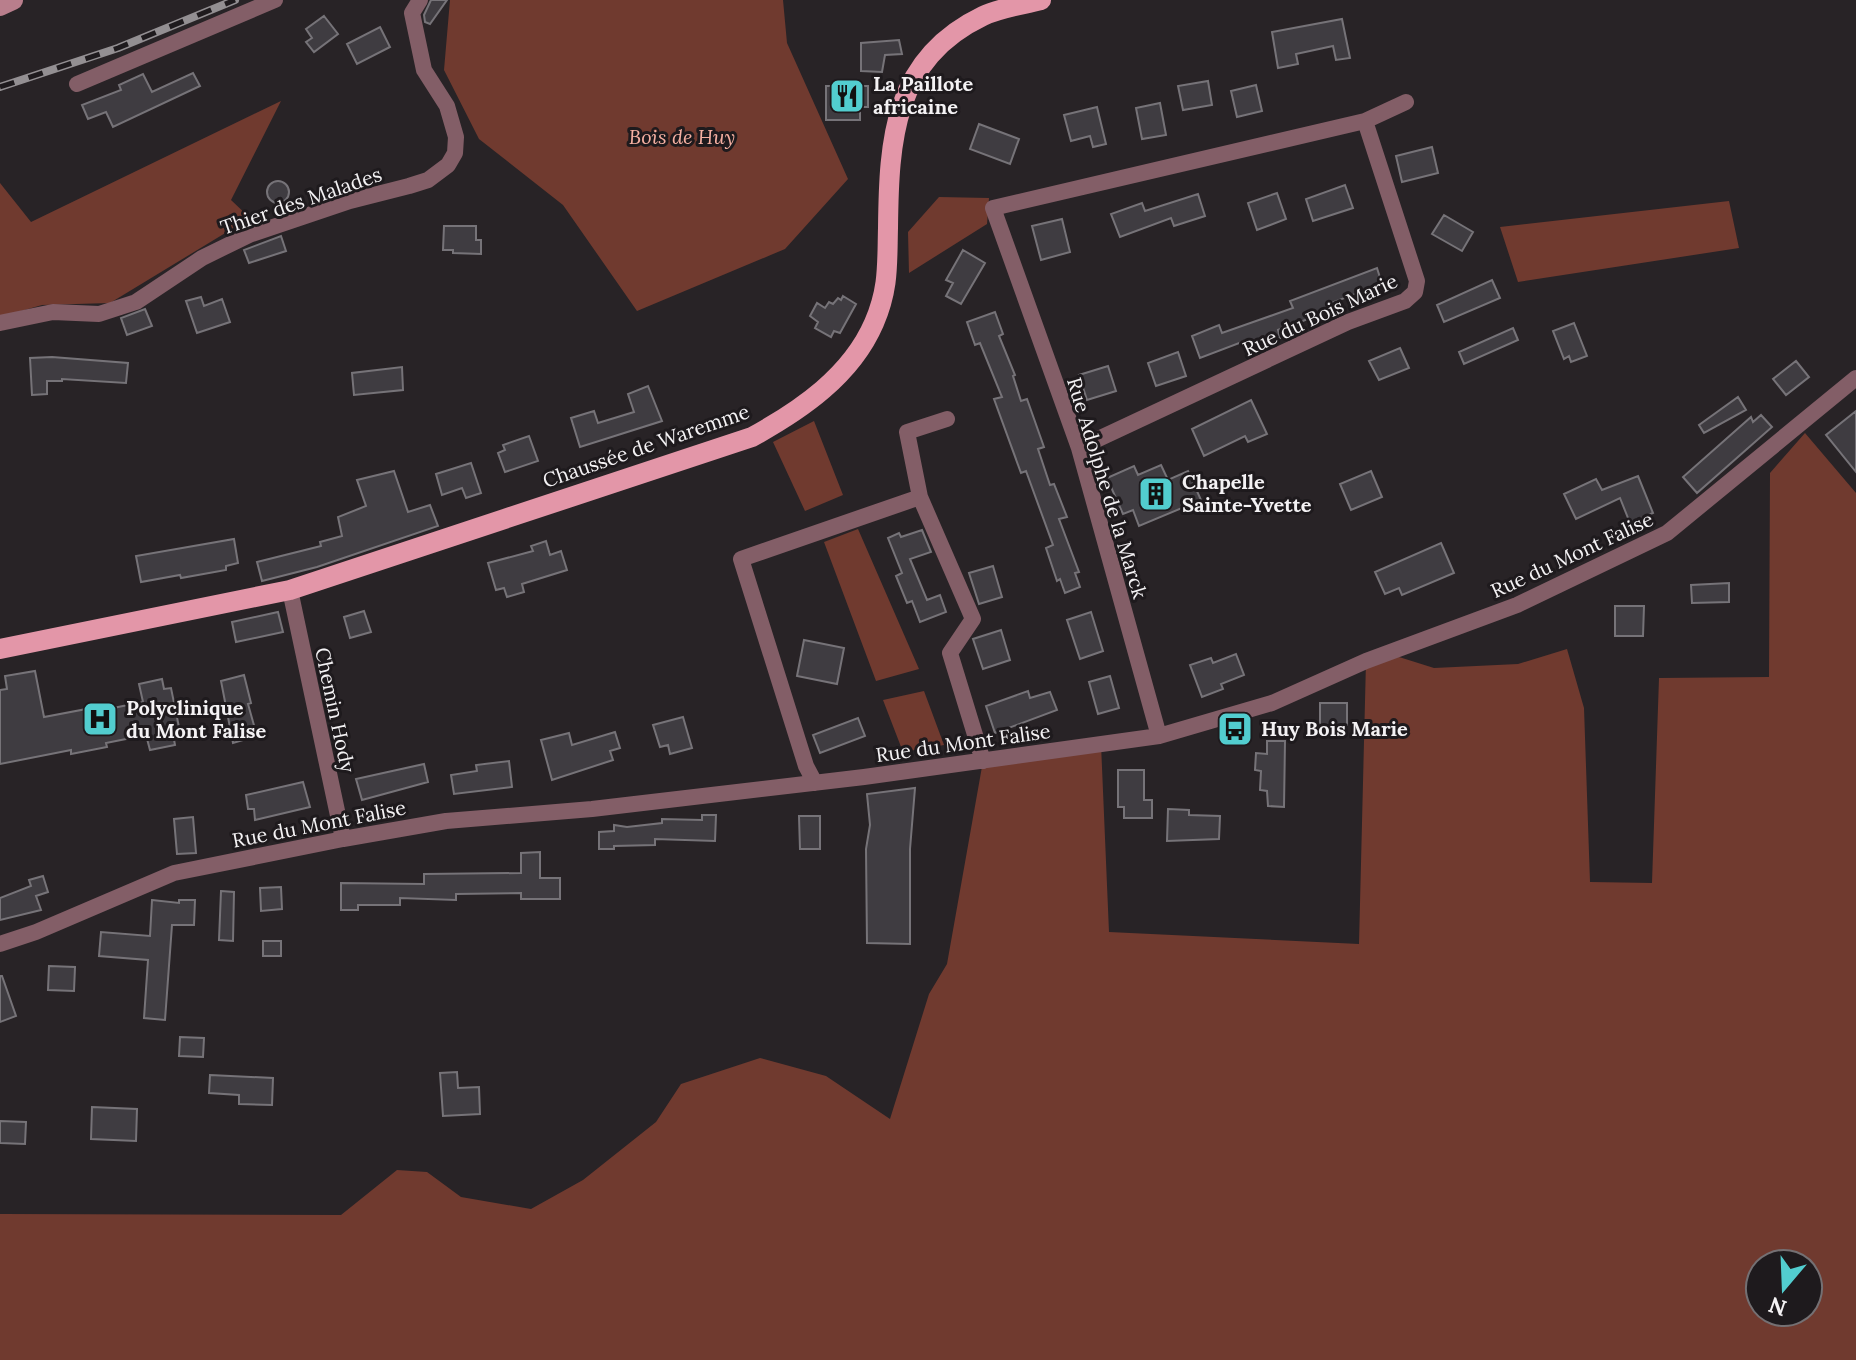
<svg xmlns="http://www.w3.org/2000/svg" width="1856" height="1360" viewBox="0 0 1856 1360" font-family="Lora,serif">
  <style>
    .green { fill: #703a2f; fill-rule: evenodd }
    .building { fill: #3f3c41; stroke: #767378; stroke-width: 2 }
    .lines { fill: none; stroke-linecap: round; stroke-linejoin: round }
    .street { stroke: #835e67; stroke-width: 16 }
    .secondary { stroke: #b97e8c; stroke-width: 20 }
    .primary { stroke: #e396a8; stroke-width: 20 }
    .rail-casing { stroke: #938f92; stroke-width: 8 }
    .rail { stroke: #1e1a1d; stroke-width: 5; stroke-dasharray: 15; stroke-linecap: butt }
    .labels { text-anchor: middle; stroke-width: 6; stroke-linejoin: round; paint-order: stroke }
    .poi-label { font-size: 20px; font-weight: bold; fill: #f4f2f4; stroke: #1e1a1d; text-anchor: start }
    .park-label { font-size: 20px; font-style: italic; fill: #f6b0a2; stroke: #1e1a1d }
    .street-label { font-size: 20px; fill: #f4f2f4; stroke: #1e1a1d }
  </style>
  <rect width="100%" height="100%" fill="#282326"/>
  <!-- green -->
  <path class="green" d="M450,0H783L787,43L848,179L785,249L637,311L563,205L479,139L444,70Z
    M281,101L231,200L250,218L110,303L42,305L0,317V183L31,222Z
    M939,197L989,198L987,224L909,273L908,232Z
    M1729,201L1739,248L1518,282L1500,227Z
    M814,421L843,495L805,511L773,442Z
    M1805,433L1856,493V1360H0V1214L341,1215L397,1170L427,1172L461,1197L531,1209L583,1180L656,1122L681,1084L760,1058L826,1076L890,1119L929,994L947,964L983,761L1101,744L1109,932L1359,944L1366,661L1399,657L1434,668L1518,664L1567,649L1584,708L1590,882L1652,883L1659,678L1769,677L1770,473ZM1760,1264H1808V1312H1760Z
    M858,529L919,669L876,681L824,542Z
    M924,691L944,745L903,752L883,700Z"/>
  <!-- building -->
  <path class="building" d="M431,0H447L430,24L425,22L424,15Z
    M324,16L338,34L314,52L306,42L312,38L306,29Z
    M1342,19L1350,58L1336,60L1333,46L1296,54L1298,64L1278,68L1272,32Z
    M380,27L390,47L357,64L347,44Z
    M899,40L902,54L885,55L882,72L861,71V43Z
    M193,73L200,86L113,127L106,112L88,119L82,105L121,90L119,85L143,74L152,92Z
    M1208,81L1212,105L1183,110L1178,86Z
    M1256,85L1262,111L1237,117L1231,91Z
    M826,86H868V107H860V120H826Z
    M1160,103L1166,135L1142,139L1136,108Z
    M1097,107L1106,144L1093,147L1090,136L1071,141L1064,115Z
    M979,124L1019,139L1010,164L970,149Z
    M1432,147L1438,173L1402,182L1396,156Z
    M267 192a11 11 0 1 1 22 0a11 11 0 1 1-22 0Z
    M1345,185L1353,208L1313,221L1306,199Z
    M1277,193L1286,219L1257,230L1248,203Z
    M1198,194L1205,216L1174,226L1171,218L1120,237L1111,214L1142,203L1145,211Z
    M1444,215L1473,232L1462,251L1432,234Z
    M1062,219L1070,252L1041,260L1032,226Z
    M444,226H476V240H481V254L453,253V250H443Z
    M281,236L286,251L249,263L244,250Z
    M963,250L985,263L961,304L946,296L953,283L946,280Z
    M1377,268L1382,284L1331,303L1333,310L1278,330L1280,338L1250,348L1247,340L1200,358L1192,336L1219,325L1222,333L1293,308L1290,301Z
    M1492,280L1500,298L1444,322L1437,305Z
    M843,296L856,304L840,333L834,331L831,337L815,328L818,322L810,316L817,303L825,308L829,302L833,304L838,298L841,300Z
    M201,297L204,306L222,299L230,322L197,333L186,301Z
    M145,309L152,326L127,335L121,318Z
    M995,312L1003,334L999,336L1015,375L1013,376L1021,401L1027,399L1044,447L1038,449L1050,485L1054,484L1067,517L1059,519L1079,572L1075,573L1080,587L1065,593L1060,579L1057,581L1046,548L1053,545L1026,471L1021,473L994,399L1002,397L980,343L975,345L967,322Z
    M1574,323L1587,356L1571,362L1569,356L1564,359L1553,331Z
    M1513,328L1518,340L1464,364L1459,352Z
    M1400,348L1409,368L1379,380L1369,361Z
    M1178,352L1186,376L1156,386L1148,363Z
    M52,357L128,363L126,383L62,379V381H47V394L32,395L30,358Z
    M1796,361L1809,377L1786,395L1773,379Z
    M1108,366L1116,391L1087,400L1079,375Z
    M402,367L403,390L354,395L352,373Z
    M648,386L662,421L580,447L571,418L594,411L598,423L634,412L628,394Z
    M1738,397L1746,410L1704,433L1699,425Z
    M1251,400L1267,434L1248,442L1245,436L1204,456L1192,429Z
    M1856,411V472L1826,435Z
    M1761,415L1772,427L1697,493L1683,477L1751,417L1753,422Z
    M529,436L538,461L505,472L498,453L505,450L503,445Z
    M471,463L481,493L466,498L462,488L442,495L436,474Z
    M1161,465L1168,480L1188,471L1201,500L1139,526L1133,510L1123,514L1107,478L1134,466L1138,475Z
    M394,471L408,512L430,505L438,526L317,567L262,581L257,562L321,546L320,542L342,536L338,517L366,506L357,480Z
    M1371,471L1382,497L1351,510L1340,484Z
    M1638,476L1653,513L1630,523L1620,498L1576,519L1564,494L1596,479L1602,490Z
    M922,530L931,552L910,559L927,600L940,595L946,612L920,622L912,601L907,603L896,576L902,573L888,538L899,533L901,537Z
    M234,539L238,563L226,566V570L181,578L180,575L141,582L136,556Z
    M546,541L550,555L561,551L567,570L522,584L524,592L507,597L504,588L496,590L488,563L533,551L531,546Z
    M1441,543L1454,573L1402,595L1399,588L1385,594L1375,572Z
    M993,566L1002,597L979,604L969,573Z
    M1729,583V602L1692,603L1691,585Z
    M1615,606H1644L1643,636H1615Z
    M364,611L371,632L350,638L344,617Z
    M278,612L283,632L236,642L232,622Z
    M1091,612L1103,651L1080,659L1067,620Z
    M1001,630L1010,660L983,669L973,639Z
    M804,640L844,648L837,684L797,676Z
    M1236,654L1244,675L1221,684L1223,689L1202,697L1190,665L1211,658L1213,663Z
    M35,671L44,717L97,707L98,711L143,702L139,684L162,679L164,689L171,688L180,732L173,734L175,745L150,750L146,735L106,743L107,747L71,754V750L0,764V690L7,689L5,676Z
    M244,675L251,703L248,704L257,736L233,743L221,681Z
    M1110,676L1119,708L1098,714L1089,682Z
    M1028,691L1030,698L1050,692L1057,710L995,733L986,706Z
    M1320,703H1347V725H1320Z
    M683,717L692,748L670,754L668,745L660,747L653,725Z
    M858,718L865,736L820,753L813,735Z
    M615,732L620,748L610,751L613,760L552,780L541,740L569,733L572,745Z
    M1267,741H1285L1284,807L1268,806L1267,791L1260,790L1261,771L1255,770L1256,753L1267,754Z
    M509,761L512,787L454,794L451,775L477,771L476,765Z
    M424,764L428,782L362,800L356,779Z
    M1118,770H1144V800H1152V818H1124V807H1118Z
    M303,782L310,807L255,820L254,809H248L246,795Z
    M915,788L910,849V944L867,943L866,849L870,825L867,794Z
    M1168,809L1189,810V815L1220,816L1219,839L1167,841Z
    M702,815H716L715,841L655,839V845L614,846V849H599V832L614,831V825L627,827L662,823V819L702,820Z
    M799,816H820V849H800Z
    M193,817L196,853L177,854L174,819Z
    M540,852V878H560V899H521V893L456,894V900L400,898V905H358V910H341V883L424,884V874L521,873V853Z
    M43,876L48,892L36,896L41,910L0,920V898L31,886L29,880Z
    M281,887L282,909L261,911L260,888Z
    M221,891L234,892L233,941L219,940Z
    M152,900L179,903V900H195L194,925H172L165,1020L144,1018L148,960L99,956L101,932L150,936Z
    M263,941H281V956H263Z
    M49,966L75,967L74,991L48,990Z
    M0,976H2L16,1016L0,1022Z
    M180,1037L204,1038L203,1057L179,1056Z
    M457,1072L458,1088L479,1087L480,1114L443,1116L440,1073Z
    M210,1075L273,1078L272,1105L239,1104V1095L209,1093Z
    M92,1107L137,1109L136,1141L91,1139Z
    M0,1121L26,1122L25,1144L0,1143Z"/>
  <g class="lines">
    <!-- street -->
    <path class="street" d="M77,84L275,0
      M0,323L53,312L99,314L136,302L202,258L249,235L350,201L409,186L428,180L448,165L455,153L456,137L447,106L424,70L412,13L420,0
      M1079,448L1348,322L1405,301L1415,292L1417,281L1365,121
      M920,497L907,432L947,419
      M290,590L343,839
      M1159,736L1079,448L993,208L1365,121L1406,102
      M815,783L806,766L741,559L920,497L973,619L950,653L983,761
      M0,944L36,932L174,873L343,839L446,821L592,809L864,777L1159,736L1272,703L1366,661L1517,605L1667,533L1856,378"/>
    <!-- secondary -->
    <path class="secondary" d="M0,6L13,0"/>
    <!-- primary -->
    <path class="primary" d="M0,649L290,590L752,437C801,410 851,376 874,323C889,288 887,265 888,228C889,140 893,59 983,16C1000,8 1022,5 1041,0"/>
    <defs>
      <path id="rail" d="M0,87L118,48L235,0"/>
    </defs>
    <!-- rail casing -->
    <use href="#rail" class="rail-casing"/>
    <!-- rail -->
    <use href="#rail" class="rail"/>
  </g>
  <!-- icons -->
  <defs>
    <symbol id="restaurant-square" viewBox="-11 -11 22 22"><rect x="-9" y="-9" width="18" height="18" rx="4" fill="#52cdcf" stroke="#1e1a1d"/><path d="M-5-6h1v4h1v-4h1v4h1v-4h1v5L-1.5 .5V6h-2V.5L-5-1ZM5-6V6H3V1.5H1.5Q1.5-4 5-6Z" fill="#111"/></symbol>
    <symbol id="building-square" viewBox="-11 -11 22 22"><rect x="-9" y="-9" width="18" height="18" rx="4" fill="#52cdcf" stroke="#1e1a1d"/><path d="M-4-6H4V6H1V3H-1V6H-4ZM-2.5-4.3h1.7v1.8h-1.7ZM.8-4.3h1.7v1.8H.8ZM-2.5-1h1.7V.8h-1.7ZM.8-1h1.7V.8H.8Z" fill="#111"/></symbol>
    <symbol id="hospital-square" viewBox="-11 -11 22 22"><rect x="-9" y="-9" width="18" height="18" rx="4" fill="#52cdcf" stroke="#1e1a1d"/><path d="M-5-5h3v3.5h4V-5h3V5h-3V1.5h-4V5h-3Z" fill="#111"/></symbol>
    <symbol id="bus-square" viewBox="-11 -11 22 22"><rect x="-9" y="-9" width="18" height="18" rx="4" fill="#52cdcf" stroke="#1e1a1d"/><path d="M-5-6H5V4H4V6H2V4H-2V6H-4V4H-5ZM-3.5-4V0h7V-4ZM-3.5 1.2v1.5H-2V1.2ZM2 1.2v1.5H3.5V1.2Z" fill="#111"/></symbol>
  </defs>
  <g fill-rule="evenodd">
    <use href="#restaurant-square" x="827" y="76" width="40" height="40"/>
    <use href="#building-square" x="1136" y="474" width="40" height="40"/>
    <use href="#hospital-square" x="80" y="699" width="40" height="40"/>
    <use href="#bus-square" x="1215" y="709" width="40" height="40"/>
  </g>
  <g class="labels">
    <!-- poi labels -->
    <g class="poi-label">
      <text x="873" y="91">La Paillote<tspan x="873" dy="23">africaine</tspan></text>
      <text x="1182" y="489">Chapelle<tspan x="1182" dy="23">Sainte-Yvette</tspan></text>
      <text x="126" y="715">Polyclinique<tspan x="126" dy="23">du Mont Falise</tspan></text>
      <text x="1261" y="736">Huy Bois Marie</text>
    </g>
    <!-- park labels -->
    <g class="park-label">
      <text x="682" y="144">Bois de Huy</text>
    </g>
    <!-- street labels -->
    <g class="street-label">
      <text transform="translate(301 201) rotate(-19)" y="7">Thier des Malades</text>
      <text transform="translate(1320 315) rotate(-25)" y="7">Rue du Bois Marie</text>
      <text transform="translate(646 446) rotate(-19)" y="7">Chaussée de Waremme</text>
      <text transform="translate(1107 488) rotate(73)" y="7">Rue Adolphe de la Marck</text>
      <text transform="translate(1572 555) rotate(-25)" y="7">Rue du Mont Falise</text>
      <text transform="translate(335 710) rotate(78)" y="7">Chemin Hody</text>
      <text transform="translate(963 743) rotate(-8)" y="7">Rue du Mont Falise</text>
      <text transform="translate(319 824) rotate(-11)" y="7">Rue du Mont Falise</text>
    </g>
  </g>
  <!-- north arrow -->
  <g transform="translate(1784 1288) rotate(199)"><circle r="38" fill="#1e1a1d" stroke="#747073" stroke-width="2"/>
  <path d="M0-6L14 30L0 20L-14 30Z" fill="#52cdcf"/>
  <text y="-12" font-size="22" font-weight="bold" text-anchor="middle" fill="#f4f2f4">N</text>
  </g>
</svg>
